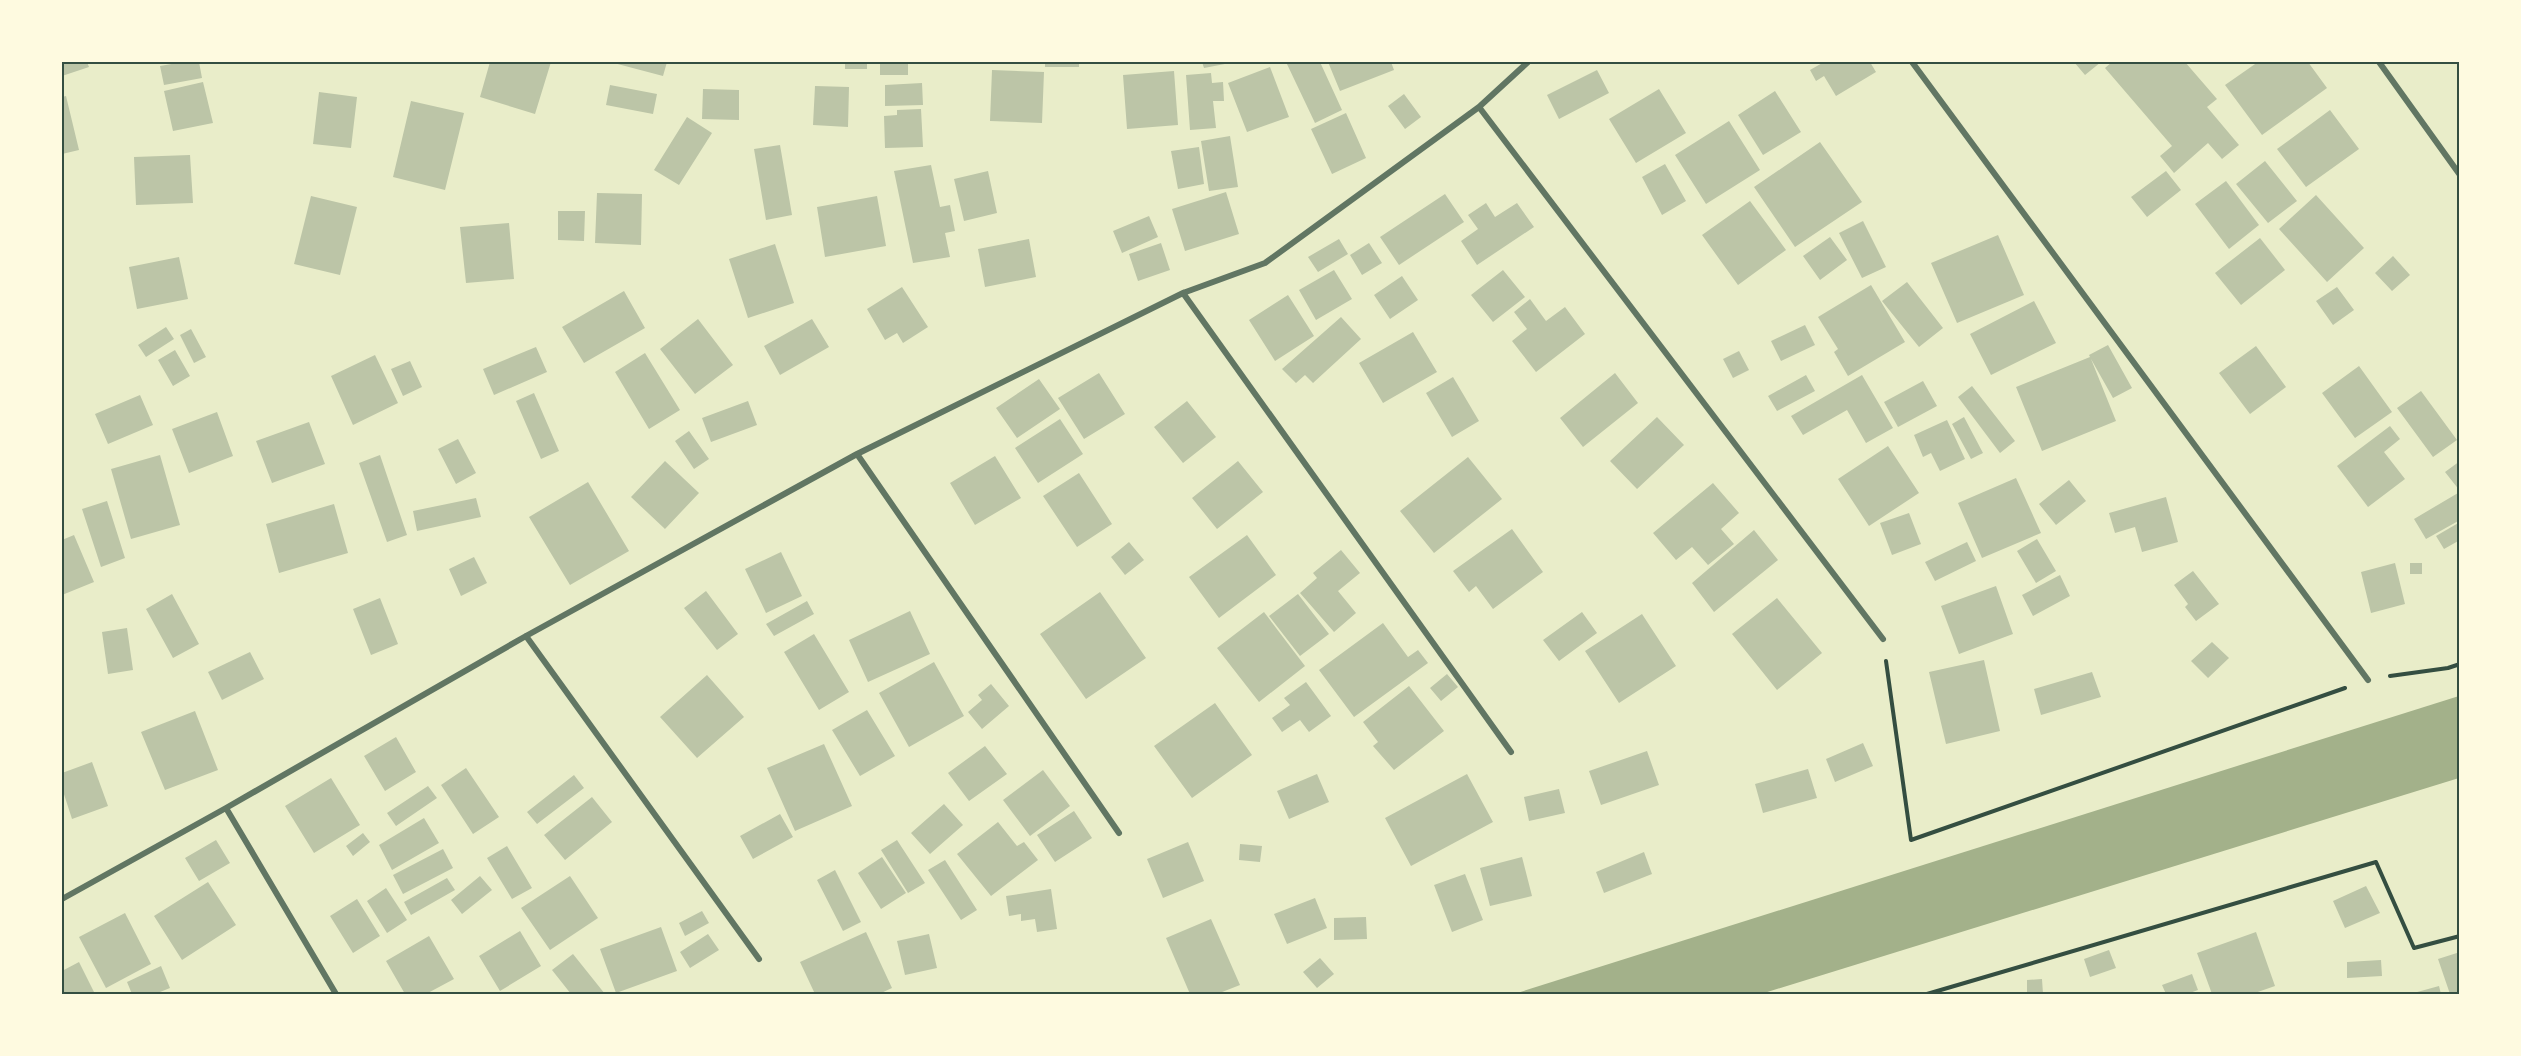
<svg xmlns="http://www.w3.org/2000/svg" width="2521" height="1056" viewBox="0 0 2521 1056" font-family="Ubuntu,sans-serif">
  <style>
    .water { fill: #a3b18a }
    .building { fill: #bcc5a7 }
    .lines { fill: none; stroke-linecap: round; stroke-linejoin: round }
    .path { stroke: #344e41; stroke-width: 4 }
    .minor { stroke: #617663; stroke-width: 6 }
    .neatline { fill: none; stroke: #344e41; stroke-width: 2 }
  </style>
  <rect width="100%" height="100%" fill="#e9edc9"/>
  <!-- water -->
  <path class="water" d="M2459,696V778L1761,994H1514Z"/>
  <!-- building -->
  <path class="building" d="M62,62H87L89,67L62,76Z
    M183,62H199L202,78L164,85L160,66Z
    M490,62H551L535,114L480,97Z
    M610,62H667L663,76Z
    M845,62H867V69H845Z
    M880,62H908V75H880Z
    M1045,62H1079V67H1045Z
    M1202,62H1230V63L1204,68Z
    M1286,62H1320L1342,110L1315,123Z
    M1328,62H1391L1394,70L1340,91Z
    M1824,62H1870L1876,72L1836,96L1824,76L1816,81L1810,70Z
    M2074,62H2101L2085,75Z
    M2112,62H2185L2217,99L2207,107L2239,145L2222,159L2208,143L2174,173L2160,156L2172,146L2105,68Z
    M2258,62H2308L2327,88L2262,135L2225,85Z
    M1270,67L1289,117L1247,132L1228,83Z
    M992,70L1044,72L1042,123L990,121Z
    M1597,70L1609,93L1559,119L1547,95Z
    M1174,71L1178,125L1127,129L1123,75Z
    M1211,73L1212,83L1223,82L1224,101H1213L1216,128L1190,130L1186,75Z
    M203,82L213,123L173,131L164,91Z
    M922,83L923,105L885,106V85Z
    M610,85L657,94L653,114L606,105Z
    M815,86L849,87L848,127L813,125Z
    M703,89L739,90V120L702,119Z
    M1659,89L1686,133L1636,163L1609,119Z
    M1775,91L1801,132L1763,155L1738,115Z
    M319,92L357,97L351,148L313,144Z
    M1404,94L1421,117L1405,129L1388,106Z
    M66,96L79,150L62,154V97Z
    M411,101L464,113L445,190L393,177Z
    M921,109L923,147L885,148L884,116L897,115V110Z
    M2330,110L2359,149L2306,187L2277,149Z
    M1346,113L1366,158L1332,174L1311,129Z
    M687,117L712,133L679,185L654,170Z
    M1729,121L1760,170L1706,204L1675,155Z
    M1230,136L1238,187L1209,191L1201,141Z
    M1820,142L1862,202L1795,247L1754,187Z
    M780,145L792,215L766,220L754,149Z
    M1199,147L1204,184L1178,189L1171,151Z
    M190,155L193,203L136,205L134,157Z
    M2265,161L2297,201L2268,223L2236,184Z
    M1665,164L1686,201L1662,215L1642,177Z
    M931,165L940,207L950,205L955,231L945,233L950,257L913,263L894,171Z
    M988,171L997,213L964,221L954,179Z
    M2166,171L2181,190L2147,217L2131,197Z
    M2226,181L2259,225L2229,249L2195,204Z
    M1226,192L1239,234L1185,251L1172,209Z
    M597,193L642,194L641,245L595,243Z
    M1445,194L1464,222L1399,265L1380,237Z
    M2316,195L2364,248L2327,282L2279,229Z
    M311,196L357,207L340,275L294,264Z
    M877,196L886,246L825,257L817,207Z
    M1750,201L1786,250L1738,285L1702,235Z
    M1486,203L1495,217L1517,203L1534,227L1477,265L1461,241L1478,229L1468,215Z
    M558,211H585L584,241L558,240Z
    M1149,216L1158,237L1122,253L1113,231Z
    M1863,221L1886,267L1862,278L1839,233Z
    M509,223L514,279L466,283L460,227Z
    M1998,235L2024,295L1957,323L1931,263Z
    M1830,237L1847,260L1820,280L1803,256Z
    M2260,238L2285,270L2241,305L2215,273Z
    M1029,239L1036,277L985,287L978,249Z
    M1339,239L1348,254L1318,272L1308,257Z
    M1161,243L1170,270L1138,281L1129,254Z
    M1369,243L1382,263L1362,275L1350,255Z
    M775,244L794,303L748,318L729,259Z
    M2393,256L2410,275L2392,291L2375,273Z
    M179,257L188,299L137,309L129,267Z
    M1334,270L1352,299L1316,320L1299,290Z
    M1503,270L1525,297L1493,322L1471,295Z
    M1402,276L1418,300L1390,319L1374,295Z
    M1907,282L1943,328L1919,347L1882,301Z
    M1871,285L1905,342L1848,376L1834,352L1838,349L1818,317Z
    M902,287L928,327L903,343L897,333L885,340L867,309Z
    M2337,287L2354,310L2333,325L2316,301Z
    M624,291L645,328L584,363L562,327Z
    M1288,295L1314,336L1275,361L1249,320Z
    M1530,299L1546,321L1565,307L1585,334L1536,372L1512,341L1527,329L1514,312Z
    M2034,301L2056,343L1991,375L1970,334Z
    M1341,317L1361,339L1313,383L1305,375L1296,383L1282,369Z
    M698,319L733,365L695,394L660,349Z
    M812,319L829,347L780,375L764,346Z
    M1805,325L1815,345L1781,361L1771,341Z
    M166,327L174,339L146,357L138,345Z
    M191,329L206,357L194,363L180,335Z
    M1413,332L1437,372L1383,403L1359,363Z
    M2108,345L2132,388L2113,398L2091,359L2116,421L2042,451L2016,387L2090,357L2089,355Z
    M2256,346L2286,387L2250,414L2219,373Z
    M536,347L547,372L494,395L483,369Z
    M175,350L190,376L173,386L158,360Z
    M1739,351L1749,370L1733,378L1723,359Z
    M645,353L680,410L649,429L615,372Z
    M375,355L398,403L353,425L331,376Z
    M410,361L422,387L403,396L391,369Z
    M2359,366L2392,412L2355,438L2322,393Z
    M1099,373L1125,414L1084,439L1058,398Z
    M1615,373L1638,403L1583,447L1560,418Z
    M1806,375L1815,391L1777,411L1768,396Z
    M1862,375L1893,428L1866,443L1847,410L1803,435L1791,416Z
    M1453,377L1479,421L1452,437L1426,393Z
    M1039,379L1060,409L1017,438L996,408Z
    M1923,381L1937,406L1898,427L1884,402Z
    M1972,386L2015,441L2000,453L1958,397Z
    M2421,391L2457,440L2433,457L2397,408Z
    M534,393L559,451L541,459L516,401Z
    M140,395L153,425L108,444L95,414Z
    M748,401L757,425L711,442L702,418Z
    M1187,401L1216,437L1183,463L1154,427Z
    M217,412L233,456L189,473L172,429Z
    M1657,417L1684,445L1637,489L1610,461Z
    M1964,417L1983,453L1971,459L1952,424Z
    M1060,419L1083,454L1038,483L1015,448Z
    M1947,420L1965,459L1940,471L1931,453L1923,457L1914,435Z
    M309,422L325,464L272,483L256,441Z
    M2390,426L2400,439L2384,452L2405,479L2368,507L2337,466Z
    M689,431L709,459L694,469L675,441Z
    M458,439L476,473L456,484L438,449Z
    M1888,446L1919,493L1869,526L1838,479Z
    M160,455L180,525L131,539L111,469Z
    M380,455L407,535L387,542L359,463Z
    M995,456L1021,498L975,525L950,483Z
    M1468,457L1502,499L1434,553L1400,511Z
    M665,461L699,493L665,529L631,497Z
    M1238,461L1263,492L1217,529L1192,498Z
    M2460,461V491L2445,472Z
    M1079,473L1112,524L1077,547L1043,496Z
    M2016,478L2041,533L1982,558L1958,503Z
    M2069,480L2086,501L2056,525L2039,504Z
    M588,482L629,551L570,585L529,517Z
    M1713,483L1739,513L1721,529L1734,544L1708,565L1692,547L1676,560L1653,533Z
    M2458,493L2460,520L2426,539L2414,519Z
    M2166,497L2178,542L2142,552L2135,527L2115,533L2109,513Z
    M476,498L481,517L417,531L413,511Z
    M107,501L125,558L101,567L82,509Z
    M334,504L348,553L279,573L266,524Z
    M1909,513L1921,544L1892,555L1880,523Z
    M2460,522V540L2444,549L2436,536Z
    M1512,529L1543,572L1493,609L1476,586L1469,592L1453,571Z
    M1754,530L1778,560L1714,612L1692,583Z
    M74,535L94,582L62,595V540Z
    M1247,535L1276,575L1219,618L1189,577Z
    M2037,539L2056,571L2036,583L2017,551Z
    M1129,542L1144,560L1125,575L1111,557Z
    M1967,542L1976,561L1935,581L1925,562Z
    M1341,550L1360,573L1338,591L1356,613L1334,632L1300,593L1317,578L1313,573Z
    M781,552L802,596L766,613L745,569Z
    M474,557L487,583L461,596L449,569Z
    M2395,563L2405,604L2371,613L2361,572Z
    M2410,563H2422V574H2410Z
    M2193,571L2219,604L2196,621L2185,607L2188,604L2174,585Z
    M2060,575L2070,596L2033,616L2022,595Z
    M1996,586L2013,634L1959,654L1941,606Z
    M706,591L738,634L717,650L684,608Z
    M1100,592L1146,658L1086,699L1040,634Z
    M172,594L199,644L173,658L146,609Z
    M1298,594L1329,634L1300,656L1269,616Z
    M380,598L398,644L371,655L353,609Z
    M1777,598L1822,653L1777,690L1732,634Z
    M807,601L814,614L774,636L766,624Z
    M910,611L930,654L868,682L849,640Z
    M1264,612L1305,666L1259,702L1217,648Z
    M1582,612L1597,633L1559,661L1543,640Z
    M1642,614L1676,666L1619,703L1585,651Z
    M1383,623L1408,657L1418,650L1428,663L1354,717L1319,670Z
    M127,628L133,670L108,674L102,632Z
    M814,634L849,692L819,710L784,652Z
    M2212,642L2229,658L2208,678L2191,661Z
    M250,652L264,679L222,700L208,672Z
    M1984,660L2000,731L1946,744L1929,672Z
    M934,662L964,716L909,747L879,693Z
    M2092,672L2101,697L2041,715L2034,689Z
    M1447,674L1458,687L1441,701L1430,688Z
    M707,675L744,717L697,758L660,717Z
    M1306,682L1331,716L1309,732L1300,720L1282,732L1272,718L1290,705L1284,698Z
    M991,684L1009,706L982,729L968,712L982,700L978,695Z
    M1409,686L1444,731L1394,770L1373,746L1378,742L1363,722Z
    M1215,703L1252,755L1192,798L1154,746Z
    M867,710L895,756L860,776L832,730Z
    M195,711L218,770L165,790L141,732Z
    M396,737L416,772L385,791L364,756Z
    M1863,743L1873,766L1835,782L1826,759Z
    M824,744L852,806L795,831L767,768Z
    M985,746L1007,774L969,801L948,773Z
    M1647,751L1659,785L1601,805L1589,771Z
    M92,762L108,806L72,819L62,788V773Z
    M466,768L499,817L473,834L441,785Z
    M1808,769L1817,798L1763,813L1755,784Z
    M1043,770L1070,806L1030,836L1003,800Z
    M1317,774L1329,802L1289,819L1277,791Z
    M1467,774L1493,822L1411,866L1385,818Z
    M574,775L584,788L537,824L527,812Z
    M331,778L360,825L314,853L285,806Z
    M428,786L437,798L396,826L387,813Z
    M1559,789L1565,813L1529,821L1524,797Z
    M592,797L612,822L565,860L544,835Z
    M944,804L963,825L930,854L911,833Z
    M1074,811L1092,838L1055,862L1037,835Z
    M780,814L793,837L753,859L740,836Z
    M424,818L439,843L392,870L379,845Z
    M998,822L1017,846L1024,842L1038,860L991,896L957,854Z
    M363,833L370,842L353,856L346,846Z
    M216,840L230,863L199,881L185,858Z
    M897,840L925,883L908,893L881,850Z
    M1188,842L1204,881L1163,898L1147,859Z
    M1240,844L1262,846L1260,862L1239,860Z
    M507,846L532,888L512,899L487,858Z
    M443,849L453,868L403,894L393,875Z
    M1644,852L1652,874L1604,893L1596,872Z
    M882,857L906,893L881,909L858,873Z
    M1522,857L1532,896L1490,906L1480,868Z
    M945,860L977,910L961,920L928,870Z
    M835,870L861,922L843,931L817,880Z
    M1465,874L1483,920L1452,932L1434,885Z
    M480,876L492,890L462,914L451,900Z
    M570,876L598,918L550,950L521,908Z
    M447,878L455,890L411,915L404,902Z
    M208,882L236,925L182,960L154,916Z
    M2366,886L2380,913L2345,928L2333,901Z
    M386,888L407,920L387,933L367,901Z
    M1051,889L1057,929L1037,932L1035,919L1021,921V914L1009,916L1006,896Z
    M1315,898L1327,928L1287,944L1274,914Z
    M357,899L380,936L353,953L330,916Z
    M702,911L709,923L685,936L679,923Z
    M125,913L151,964L106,988L79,937Z
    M1366,917L1367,939L1334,940V918Z
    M1211,919L1240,985L1217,994H1190L1166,938Z
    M661,927L677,971L616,993L600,949Z
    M520,931L541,966L500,991L479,956Z
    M866,932L892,988L879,994H815L800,962Z
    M2256,932L2275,986L2252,994H2212L2197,953Z
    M708,934L719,950L690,968L680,952Z
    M929,934L937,968L905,975L897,941Z
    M429,936L454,979L426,994H405L386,961Z
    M2109,950L2116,968L2090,977L2084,959Z
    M2460,952V994H2450L2438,959Z
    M573,954L605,994H571L552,970Z
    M1320,958L1334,974L1317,988L1303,972Z
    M2381,960L2382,976L2347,978V962Z
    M79,962L95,994H62V971Z
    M161,966L170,988L155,994H132L127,982Z
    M2192,974L2198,990L2187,994H2166L2162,985Z
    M2042,979L2043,994H2027V980Z
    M2439,986L2441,994H2410Z"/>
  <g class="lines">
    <!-- path -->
    <path class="path" d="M1886,661L1911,840L2345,688
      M2390,676L2448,668L2460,664
      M1927,994L2376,862L2414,948L2460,936"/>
    <!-- minor -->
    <path class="minor" d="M1912,62L2368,680
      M2379,62L2460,175
      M1479,107L1883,639
      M1183,293L1511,752
      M857,454L1119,833
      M526,636L759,959
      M226,808L336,994
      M62,899L226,808L526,636L857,454L1183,293L1265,263L1479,107L1528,62"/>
  </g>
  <!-- border -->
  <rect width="2521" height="1056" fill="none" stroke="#fefae0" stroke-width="126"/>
  <rect x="63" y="63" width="2395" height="930" class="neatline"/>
</svg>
